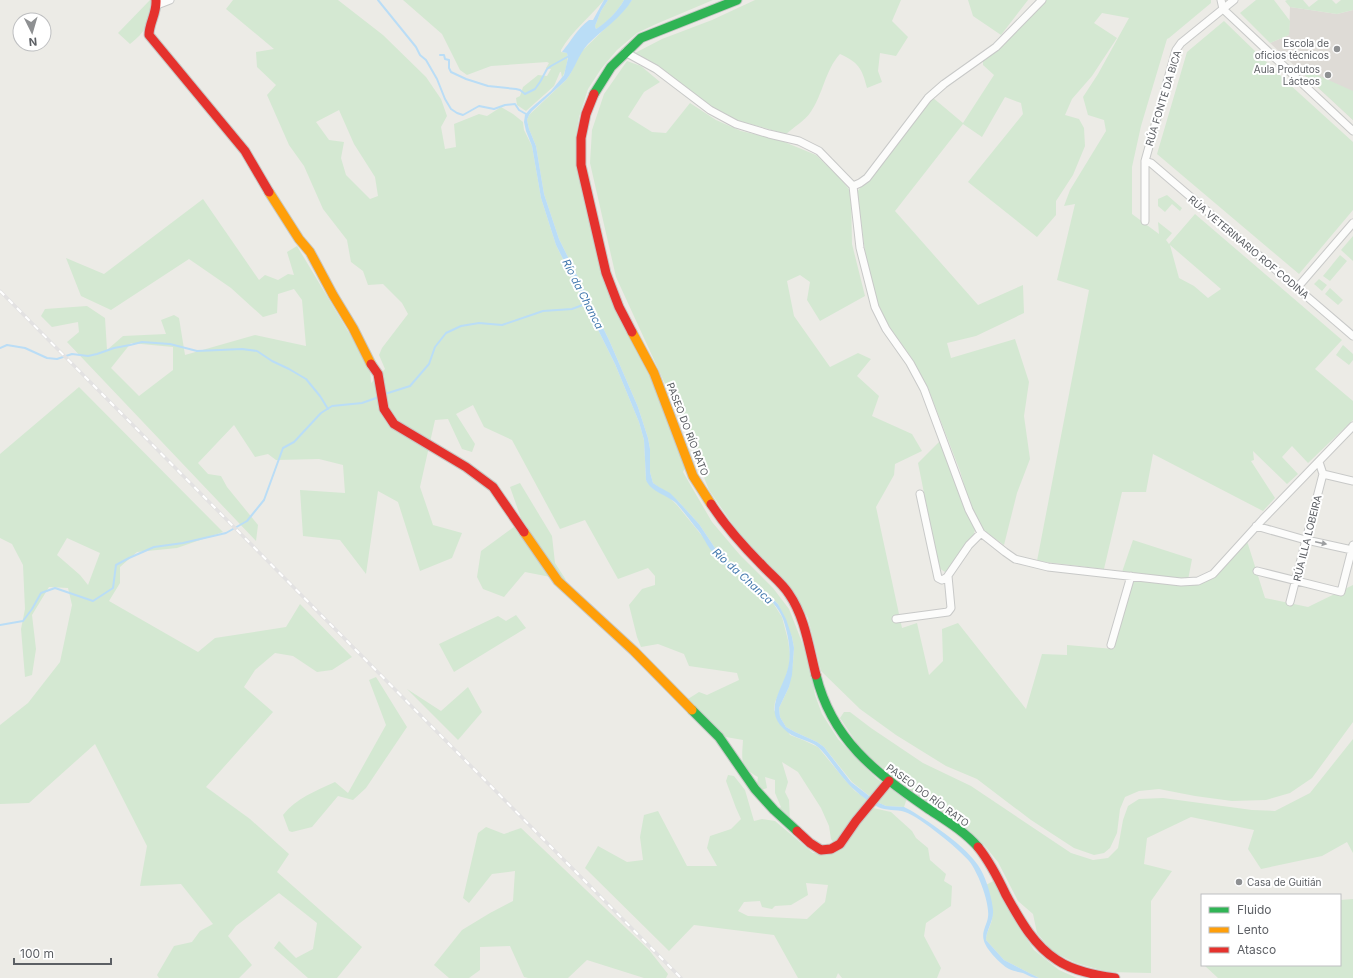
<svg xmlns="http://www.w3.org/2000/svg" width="1353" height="978" viewBox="0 0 1353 978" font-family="Inter,sans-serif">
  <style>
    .education { fill: #dedbd6 }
    .green { fill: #d4e8d2; fill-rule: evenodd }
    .water { fill: #baddf6 }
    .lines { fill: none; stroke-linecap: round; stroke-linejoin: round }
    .stream { stroke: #baddf6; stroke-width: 2 }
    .street-casing { stroke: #c8c9c8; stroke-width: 9 }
    .fast-casing { stroke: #c7c8c6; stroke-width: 11 }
    .slow-casing { stroke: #c7c8c6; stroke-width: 11 }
    .jam-casing { stroke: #c7c8c6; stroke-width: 11 }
    .street { stroke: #fcfcfb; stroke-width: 7 }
    .fast { stroke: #30b455; stroke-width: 9 }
    .slow { stroke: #ff9f0a; stroke-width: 9 }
    .jam { stroke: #e5322d; stroke-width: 9 }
    .rail-casing { stroke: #e3e2e2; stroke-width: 3.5 }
    .rail { stroke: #fff; stroke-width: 2; stroke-dasharray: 6; stroke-linecap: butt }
    .oneway { fill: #9c9ea0 }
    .poi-dot { fill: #8e9092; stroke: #fff; stroke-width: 1.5 }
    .labels { text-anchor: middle; stroke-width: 4; stroke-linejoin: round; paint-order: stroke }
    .poi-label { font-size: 10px; fill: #5c5f64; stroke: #fff; text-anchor: end }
    .street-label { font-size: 10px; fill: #5c5f64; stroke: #fff }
    .water-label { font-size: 11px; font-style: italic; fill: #4278ae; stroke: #fff }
  </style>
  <rect width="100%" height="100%" fill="#ecebe6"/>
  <!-- education -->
  <path class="education" d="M1290,7L1337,14L1353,10V120L1270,43L1289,35Z"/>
  <!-- green -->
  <path class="green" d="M150,0H153C154,20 145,32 130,44L118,33Z
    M233,0H338L383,35L426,77L441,99L447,116L441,127L445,149L456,147L454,124L479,114L487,116L501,107L513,114L523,122L524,130L532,146L541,198L556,245L615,364L639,422L644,440L646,480L661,493L670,498L677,505L725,564L760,591L773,603L782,617L788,640L790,654L789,666L784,682L775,702L774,710L790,735L803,740L818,747L845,780L855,791L868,800L835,845L831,839L829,826L821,808L798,772L782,762L788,782L785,792L789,800L790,820L778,809L781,807L775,793V780L765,777L767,788L761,790L757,784L758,777C739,767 742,759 743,740L726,737L688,699L699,692L707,695L739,680L737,673L689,666L684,654L658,644L641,647L637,637L629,605L642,589L655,585V576L648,568L618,579L585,520L560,529L512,440L484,427L473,405L456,414L475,444L472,452L462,449L448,419L435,420L420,487L433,525L462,533L452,558L420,571L398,502L378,491L366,574L340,540L303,536L300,490L345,493L343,465L319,459L276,460L268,454L255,457L234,425L198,463L208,474L221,476L227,487L258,525L256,541L67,342L79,332L78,322L52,327L41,316L45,309L87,306L105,318L107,350L123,336L166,334L161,320L174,315L179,318L185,355L255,335L306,346L302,300L294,289L278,294L277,313L263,317L231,288L189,259L111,310L81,296L66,258L104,274L203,199L259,280L265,275L278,280L288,274L294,275L287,252L297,246L370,368L371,383L385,369L379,355L382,348L408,314L402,303L383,284L368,285L363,271L351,262L347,240L323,209L304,166L289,145L267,95L276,85L257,67L256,52L274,49L226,9ZM339,110L354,144L375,177L378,196L370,199L346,175L341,158L344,142L329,140L316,122ZM131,343L173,347V370L139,396L111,368Z
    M403,0H604C590,17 572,31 561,50V52L567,53C569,59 565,73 562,78L561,72H560L554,86L526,111L517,105L516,98L520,96L523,87L538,75L547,76L551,69L546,68L549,63L547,62L491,66L467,75L460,70L442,34Z
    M608,0H624C618,11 606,24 596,29L595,26L601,11Z
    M632,0H713L656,24L637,33L617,50L601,69L588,89L579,117L576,137L577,167L597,254L655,385L685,468L683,472L712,522L740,555L773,588L789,609L807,655L813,683L815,695L822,714L838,739L877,779L907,798L904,807L886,806L877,802L852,782L824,747L817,742L795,732L786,727L780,717L779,708L789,687L793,662L794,648L792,637L778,604L757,584L728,561L715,548L699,524L678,501L653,483L650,472V449L648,438L638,407L609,340L559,239L544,194L536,146L529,129L527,120L529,115L566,80C573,71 576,60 582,51L623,11Z
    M755,0H901L892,21L908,37L896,56L880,53L878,71L882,82L867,88C862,68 858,62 840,54C825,70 823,95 810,113C805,120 793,128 786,134L736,120L709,105L657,65L635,53L662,39L712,20Z
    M968,0H1028L1001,35L973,16Z
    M1045,0H1211V3L1169,38L1167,39L1141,126L1132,167V214L1159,234L1158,222L1172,233L1166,240L1169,244L1195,214L1342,340L1315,369L1353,401V420L1308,463L1292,446L1282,457L1298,474L1287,484L1253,451L1254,460L1251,461L1275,498L1263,511L1153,454L1146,492H1122L1104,569L1037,561L1089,290L1057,280L1075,204L1064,206L1070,190L1106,131L1104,120L1088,115L1083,97L1098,74L1129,18L1102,13L1094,23L1117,38L1092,76L1072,99L1065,115L1079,119L1084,128L1085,146L1073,175L1056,201V215L1037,237L968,182L1023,114L1021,103L1005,97L982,137L963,124L895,211L978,305L1023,285L1024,313L976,336L947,343L951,358L1015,339L1029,382L1024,416L1030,459L1017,493L1004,545L976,525L960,471L928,388L911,357L881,315L869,280L857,192L901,135L932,97L963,123L994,75L983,65V60ZM1170,245L1221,289L1208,298L1194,286L1179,278Z
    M1256,0H1274L1290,21L1289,35L1270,43L1240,13Z
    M1287,0H1303L1309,7L1318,0H1332L1336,4L1341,0H1353V10L1337,14L1290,7L1285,1Z
    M1224,21L1288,83L1353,142V210L1299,274L1157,154L1187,52Z
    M627,61L641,66L660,82L644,92L628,117L652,132L666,133L690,103L716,120L741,131L782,141L816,155L841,179L851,192L852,244L865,296L820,321L807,300L810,282L800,275L787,281L794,316L830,367L858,353L871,359L857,376L879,396L872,416L912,434L922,451L895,464L894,475L876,507L902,628L917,623L929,675L943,661L942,629L958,623L1026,709L1042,654L1067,655V645L1114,649L1123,611L1134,579L1204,581L1220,572L1247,541L1265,598L1308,607L1353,585V722L1312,778L1290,793L1266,800L1232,801L1195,796L1159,789L1139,791L1125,797L1120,809L1117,833L1110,848L1104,853L1094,855L1074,848L1031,820L977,779L946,766L896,735L860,709L821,671L808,618L790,587L740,535L709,490L677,410L616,277L590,163L592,130L604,94Z
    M1297,66L1353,91V120L1296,67Z
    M1167,195L1182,208L1180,211L1172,204L1165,212L1158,206V199Z
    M1353,236V261L1341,250Z
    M1340,255L1347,261L1330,281L1323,276Z
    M1319,279L1327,285L1322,291L1314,284Z
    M1330,288L1343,300L1338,305L1325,294Z
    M1343,345L1353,354V360L1349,365L1336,355Z
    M79,387L223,532L177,548L137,552L120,567V583L109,601L198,652L215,638L286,627L300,604L352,657L332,670L317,672L293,656L275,653L255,670L244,687L273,712L206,787L250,819L289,854L277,872L362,947L337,978H308L274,948L279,941L296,958L313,949L317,923L279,893L236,926L228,936L252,965L239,978H159L157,975L174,946L192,942L200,931L213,924L181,884L140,886L147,846L95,744L29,803L0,804V725L28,703L60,662L72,605L68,588L49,587L32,615L36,649L32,675L25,677L21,629L25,609L23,565L12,544L0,538V454ZM67,538L100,553L88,585L80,575L57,555Z
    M941,440L975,530L973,537L950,570L945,572L939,568L918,463Z
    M520,483L552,536L555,563L566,580L525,572L504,597L483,589L477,577L481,551L522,521L510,487Z
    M1133,540L1192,559L1188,580L1122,572Z
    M516,615L526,628L454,672L439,644L498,616L506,621Z
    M376,677L407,727L366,788L353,800L338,796L312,827L292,832L289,831L283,815C296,798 316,791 335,782L348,793L386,725L369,680Z
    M468,687L482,712L458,740L407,689L441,711Z
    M844,712H850L871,728L923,763L971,786L1071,853L1093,860L1108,858L1118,848L1123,820L1128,806L1139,799L1163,798L1252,810L1275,811L1310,793L1353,739V853L1347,842L1322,856L1261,869L1248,849L1254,830L1191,817L1147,838L1144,864L1172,871L1151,901V973L1108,972L1076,963L1053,952L1037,933L1033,914L1018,901L998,862L984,845L893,776L862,751L840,718Z
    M728,775L734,776L745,790L754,821L762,819L775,821L813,853L825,854L838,850L873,808L891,812L912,831L916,838L928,848L930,860L946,874L944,881L952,886L951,906L926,923L924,936L941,968L937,978H842L838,973L836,978H798L774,935L694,925L669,951L585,868L598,846L627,862L643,860L640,837L644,815L658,811L687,866H717L707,848L710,836L731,829L741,819L736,808L726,781ZM806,883L828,885L825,902L807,919L748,916L738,911L744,902L760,901L762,907L772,909L775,906L791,905L808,895Z
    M486,827L504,834L521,828L649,950L668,974L666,978H644L587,960L568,978H528L524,977L510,946L480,947V970L469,978H449L434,965L462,930L490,913L513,901L515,871L492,874L469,903L463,898L478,833Z
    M995,880L1017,924L1034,950L1059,970L1077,978H1039L1004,960L986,940C986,932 991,926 992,919C994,908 989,895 986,885Z
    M1353,899V978H1218L1204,965H1340V900Z"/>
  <!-- water -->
  <path class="water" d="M604,0H608L601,11L595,26L596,29C606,23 618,11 624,0H632C622,17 602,30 588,44C578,55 575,69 566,80L532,111L529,115L527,120L529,129L536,146L544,194L559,239L609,340L638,407L648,438L650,449V472L653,483L659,487L670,493L678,501L699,524L715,548L728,561L757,584L778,604L786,619L792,637L794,648L792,675L789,687L779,708L780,717L786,727L795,732L817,742L824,747L851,782L877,802L886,806L904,807L910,810C931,823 974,851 983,874C988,885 992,899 993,910C994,921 986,930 986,940L1004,960L1039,978C1033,978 1029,976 1023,973C1018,972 1014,971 1009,969C1001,965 986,949 984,941C981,932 987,925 988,917C990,903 978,872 969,861C959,849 920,817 905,812C896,809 886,811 878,807C866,800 853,790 845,780C836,770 828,756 818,747C808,739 793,739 784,729C763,710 783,689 788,668C792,652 788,634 783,619C773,594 744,580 724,564C719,559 714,554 710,549C705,542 702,534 696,528C690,520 683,511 676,503C667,495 651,492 646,480L644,440L639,422L615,364L556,245L541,198L532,146L526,131L524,122L525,115L530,109L551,91L564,75L568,58L567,53L562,52C571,41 577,29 589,20H593Z"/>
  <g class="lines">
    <!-- stream -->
    <path class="stream" d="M378,0L416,47L420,55L426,60L437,79L445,99L451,109L457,113L463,115L479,106L494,109L505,105L515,104L519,110L526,114
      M440,55H444L445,59L449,60V68L451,72L466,79L488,86L516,89L520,90L525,94L535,89L540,82L547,69L551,66L569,56
      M0,348L7,345L25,348L47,358L57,359L72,354L88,356L97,354L114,348L130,345L142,342L170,344L197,351L242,349L257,351L272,361L289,369L306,379L320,396L328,409
      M385,394L410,386L429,364L435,347L446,333L461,326L479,323L502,325L543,311L572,309L588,303
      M0,625L23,621L32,609L41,593L55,588L93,601L113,588L116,565L129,558L154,547L183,543L226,533L247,521L264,500L283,448L294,442L321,413L332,406L362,403L379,397"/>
    <defs>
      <path id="street" d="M1221,0L1223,9L1353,131
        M157,5L170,0
        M625,52L656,69L710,110L736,124L769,134L799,141L819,151L853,186L860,248L875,307L886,329L910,363L924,389L969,510L981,533L1005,552L1015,559L1048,567L1181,582L1198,581L1213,574L1263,519L1353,426
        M1145,161L1151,163L1353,336
        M853,186L860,183L867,178L928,98L944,84L996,47L1042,0
        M1145,221V161L1176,50L1181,43L1234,0
        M1297,288L1353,223
        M1319,462L1323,474L1353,481
        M920,494L938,578L942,580L947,577L969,545L981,533
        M1256,526L1302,539L1352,550
        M1257,571L1341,592L1353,545
        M1290,602L1323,474
        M896,619L948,612L951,608L948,576
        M1111,645L1131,576"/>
      <path id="fast" d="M594,94L611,67L641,38L737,0
        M816,675C832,740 875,772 927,808C945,820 964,831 978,847
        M692,710L719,737L755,789L774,810L797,831"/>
      <path id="slow" d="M269,192L299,239L310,252L333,295L353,328L371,364
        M632,332L654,373L693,476L711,504
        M524,532L558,581L634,651L692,710"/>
      <path id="jam" d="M156,0C157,13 149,23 149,35L245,151L269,192
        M594,94L586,114L581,138V165L606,273L619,307L632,332
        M371,364L378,374L384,409L394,424L466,467L493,487L524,532
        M711,504C726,527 743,546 762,565C770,574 782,583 789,594C805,617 809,648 816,675
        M797,831L810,843L821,850L831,849L840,844L856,821L889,781
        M978,847C990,862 998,878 1006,895C1019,918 1033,945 1057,960C1073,971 1096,975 1115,978"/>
    </defs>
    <!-- street casing -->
    <use href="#street" class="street-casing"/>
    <!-- fast casing -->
    <use href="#fast" class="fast-casing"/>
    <!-- slow casing -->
    <use href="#slow" class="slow-casing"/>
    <!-- jam casing -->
    <use href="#jam" class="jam-casing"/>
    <!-- street -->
    <use href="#street" class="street"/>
    <!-- fast -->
    <use href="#fast" class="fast"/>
    <!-- slow -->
    <use href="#slow" class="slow"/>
    <!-- jam -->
    <use href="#jam" class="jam"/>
    <defs>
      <path id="rail" d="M0,291L681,978"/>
    </defs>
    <!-- rail casing -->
    <use href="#rail" class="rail-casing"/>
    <!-- rail -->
    <use href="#rail" class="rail"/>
  </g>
  <!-- one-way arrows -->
  <defs><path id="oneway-solid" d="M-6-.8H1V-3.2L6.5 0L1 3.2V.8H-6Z"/></defs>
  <use class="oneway" href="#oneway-solid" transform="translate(1321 543) rotate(12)"/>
  <!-- markers -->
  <g class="poi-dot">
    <circle cx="1337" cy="49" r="4"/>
    <circle cx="1328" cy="75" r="4"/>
    <circle cx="1239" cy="882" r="4"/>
  </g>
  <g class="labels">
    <!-- poi labels -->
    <g class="poi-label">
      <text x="1329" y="47">Escola de<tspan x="1329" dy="12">oficios técnicos</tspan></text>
      <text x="1320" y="73">Aula Produtos<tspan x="1320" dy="12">Lácteos</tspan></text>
      <text x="1247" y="886" text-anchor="start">Casa de Guitián</text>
    </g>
    <!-- street labels -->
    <g class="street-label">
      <text transform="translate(1163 98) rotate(-73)" y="4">RÚA FONTE DA BICA</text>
      <text transform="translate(1249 247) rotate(40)" y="4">RÚA VETERINARIO ROF CODINA</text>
      <text transform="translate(688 429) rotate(69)" y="4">PASEO DO RÍO RATO</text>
      <text transform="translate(1307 538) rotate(-76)" y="4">RÚA ILLA LOBEIRA</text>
      <text transform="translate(928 795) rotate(36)" y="4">PASEO DO RÍO RATO</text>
    </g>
    <!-- water labels -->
    <g class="water-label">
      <text transform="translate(583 294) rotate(63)" y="4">Río da Chanca</text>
      <text transform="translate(743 576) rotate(42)" y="4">Río da Chanca</text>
    </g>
  </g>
  <!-- legend -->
  <rect x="1201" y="894" width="140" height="72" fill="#ffffff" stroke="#bebfc1"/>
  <rect x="1209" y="907" width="20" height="6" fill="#30b455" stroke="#bebfc1"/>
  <text x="1237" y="914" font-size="12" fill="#5c5f64">Fluido</text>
  <rect x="1209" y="927" width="20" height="6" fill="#ff9f0a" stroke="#bebfc1"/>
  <text x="1237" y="934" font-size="12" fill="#5c5f64">Lento</text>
  <rect x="1209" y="947" width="20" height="6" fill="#e5322d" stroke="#bebfc1"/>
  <text x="1237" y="954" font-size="12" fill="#5c5f64">Atasco</text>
  <!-- north arrow -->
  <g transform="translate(32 32) rotate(175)"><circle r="19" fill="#ffffff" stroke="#bebfc1"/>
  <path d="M0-3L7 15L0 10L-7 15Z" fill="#8e9092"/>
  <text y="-6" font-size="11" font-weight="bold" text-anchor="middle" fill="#5c5f64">N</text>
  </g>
  <!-- scale -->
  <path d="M14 958v6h97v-6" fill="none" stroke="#5c5f64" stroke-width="2"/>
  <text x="20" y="958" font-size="12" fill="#5c5f64" stroke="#ffffff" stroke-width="3" paint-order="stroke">100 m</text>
</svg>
